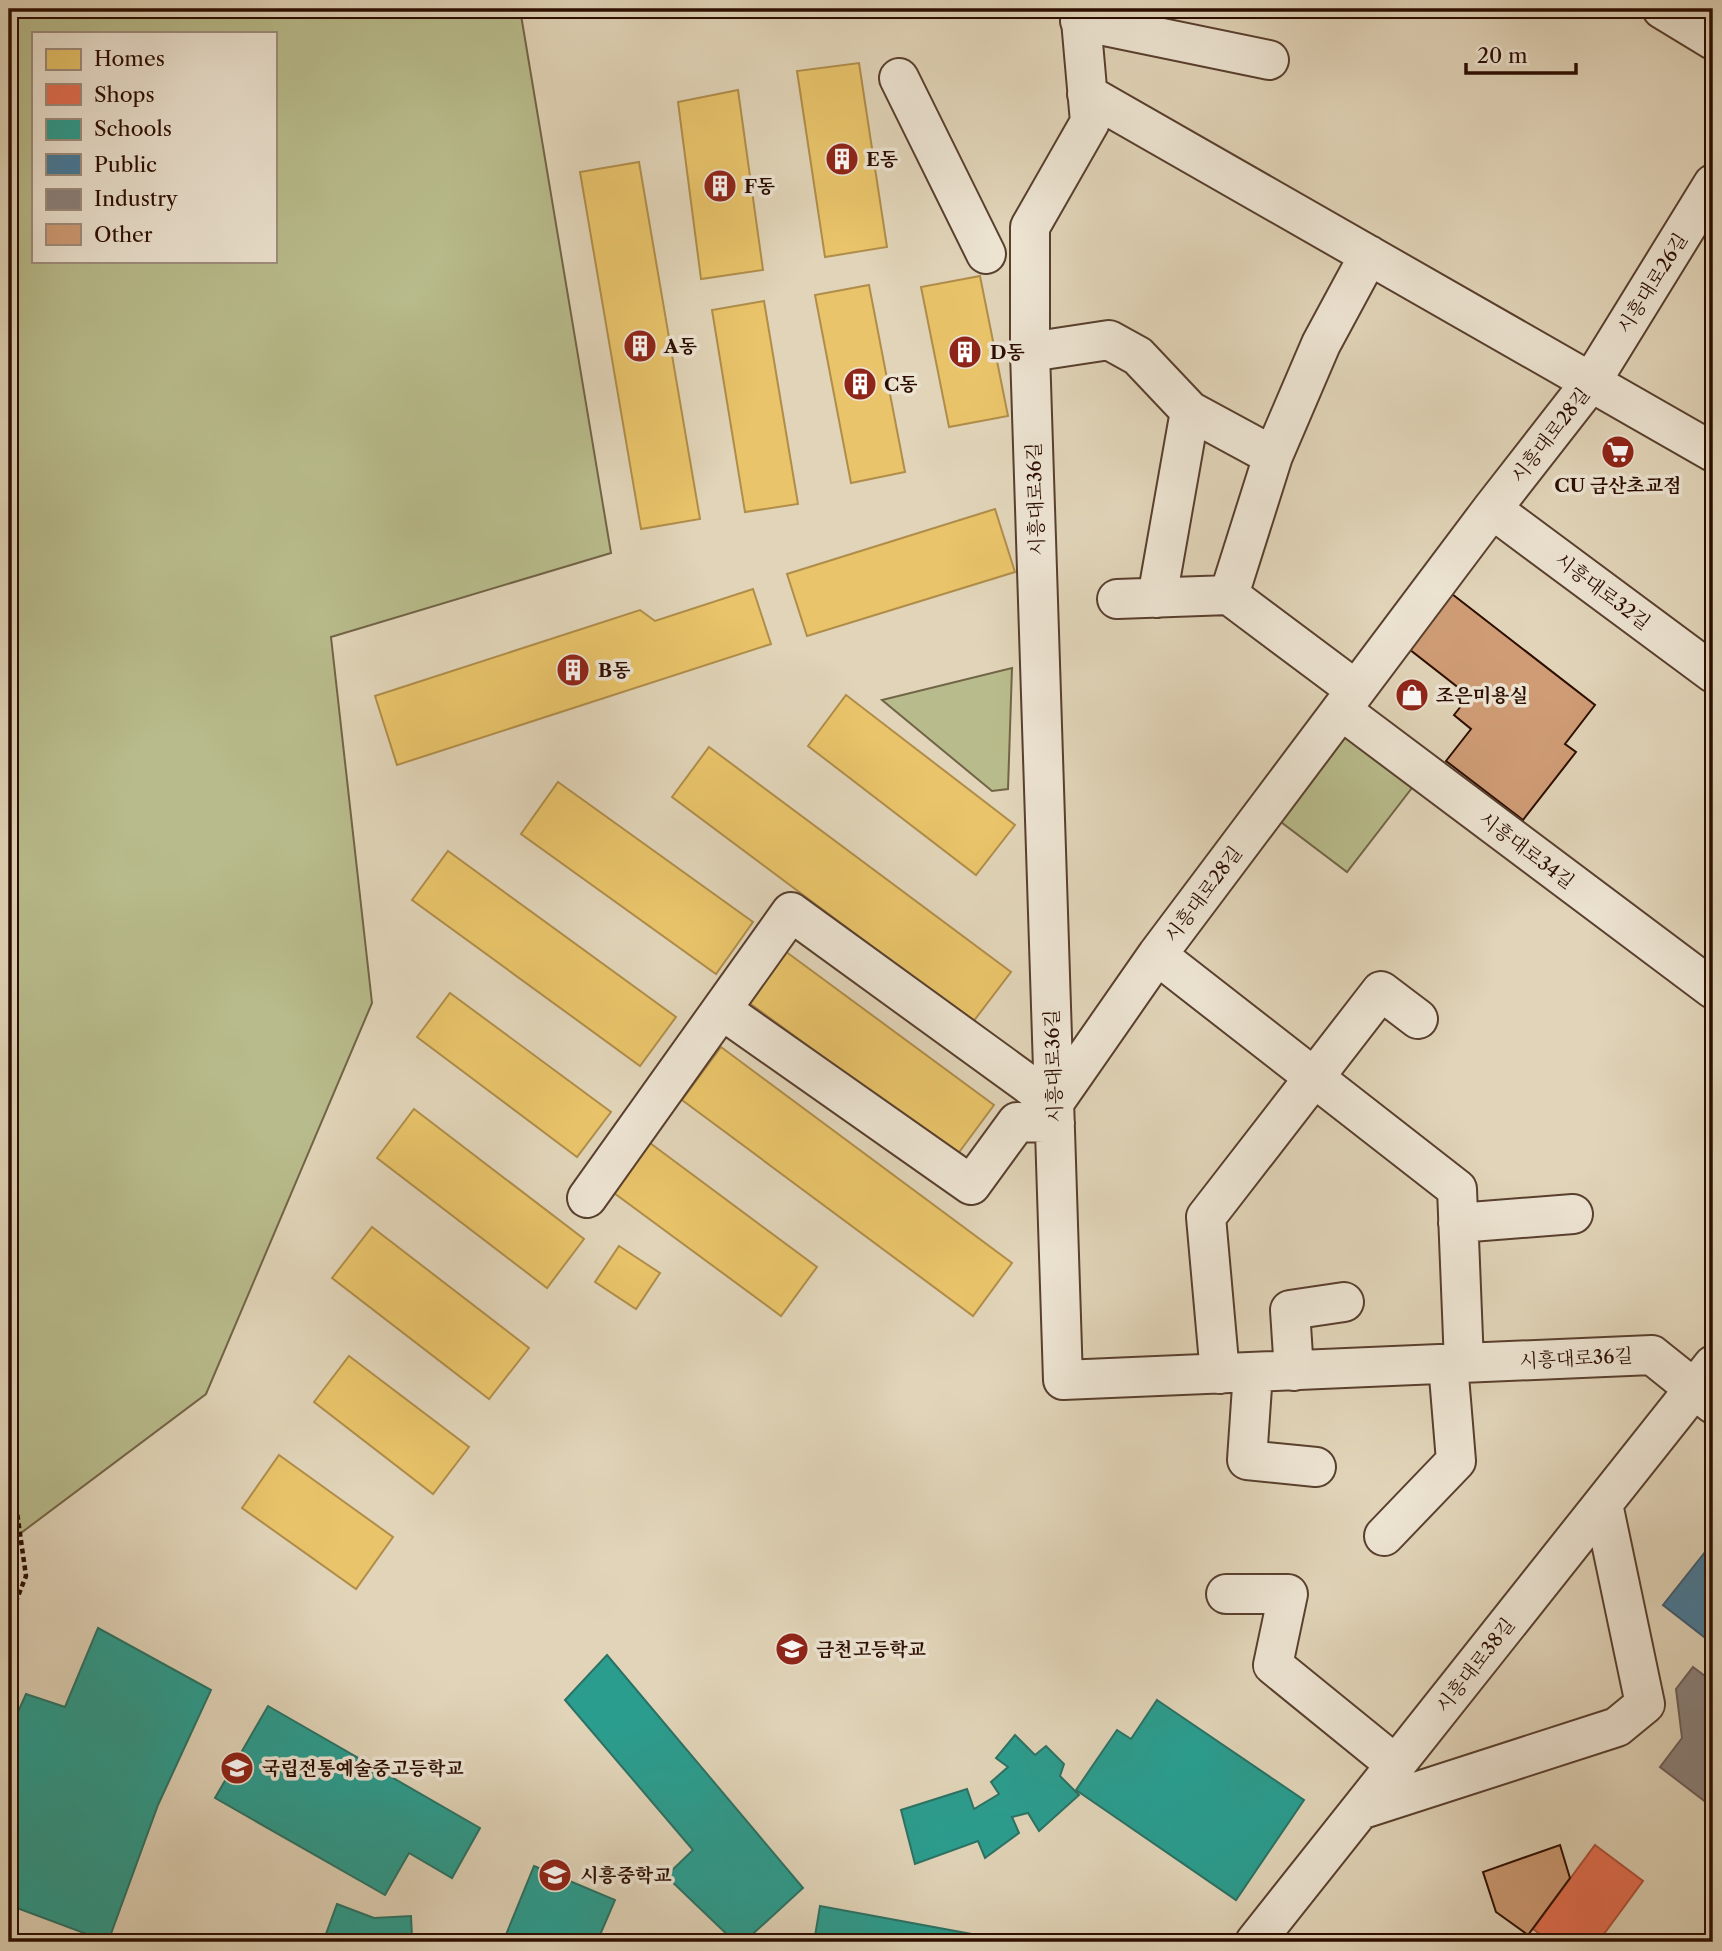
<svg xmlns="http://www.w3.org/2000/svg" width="1722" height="1951" viewBox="0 0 1722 1951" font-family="'Libre Caslon Text','Noto Serif KR',serif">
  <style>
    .green { fill: #b8bb8b; stroke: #726446; stroke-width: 2; fill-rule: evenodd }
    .homes { fill: #e9c46a; stroke: #b08d4a; stroke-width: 2 }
    .shops { fill: #e76f51; stroke: #af5239; stroke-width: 2 }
    .schools { fill: #2a9d8f; stroke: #2b7264; stroke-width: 2 }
    .public { fill: #457b9d; stroke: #3e5a6e; stroke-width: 2 }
    .industry { fill: #8a817c; stroke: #6e5e57; stroke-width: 2 }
    .building { fill: #cf9c75; stroke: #2c0d00; stroke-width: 2 }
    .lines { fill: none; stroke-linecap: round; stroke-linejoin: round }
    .minor-casing { stroke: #593f2e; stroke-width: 42 }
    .path { stroke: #2c0d00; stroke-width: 4.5; stroke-dasharray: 5 3.5; stroke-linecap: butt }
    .minor { stroke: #ece3d1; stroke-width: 38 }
    .labels { text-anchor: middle; stroke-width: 7; stroke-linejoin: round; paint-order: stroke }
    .poi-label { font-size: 19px; font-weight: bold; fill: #2c0d00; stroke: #ece3d1; text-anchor: start }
    .street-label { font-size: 19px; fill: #2c0d00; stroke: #ece3d1 }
  </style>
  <rect width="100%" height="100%" fill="#e1d4b8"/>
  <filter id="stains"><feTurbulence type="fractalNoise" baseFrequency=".00286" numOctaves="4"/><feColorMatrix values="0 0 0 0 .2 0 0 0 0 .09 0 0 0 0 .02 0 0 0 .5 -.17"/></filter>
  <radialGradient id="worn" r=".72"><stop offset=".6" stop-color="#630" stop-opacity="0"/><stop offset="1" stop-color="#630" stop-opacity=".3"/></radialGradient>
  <!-- green -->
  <path class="green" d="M9,9H520L611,553L331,637L372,1003L206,1394L9,1542ZM33,33H275V261H33Z
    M1012,668L1008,789L992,791L882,700Z
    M1340,737H1354L1415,784L1347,872L1277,819Z"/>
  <!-- homes -->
  <path class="homes" d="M859,63L887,247L825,257L797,71Z
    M738,90L763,270L701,279L678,102Z
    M639,162L700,519L641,529L580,172Z
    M980,276L1008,416L949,427L921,287Z
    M869,285L905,472L851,483L815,295Z
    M764,301L798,504L745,512L712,310Z
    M995,509L1015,572L807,636L787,574Z
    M753,589L771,644L397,765L375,696L640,610L655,621Z
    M846,695L1015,825L976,875L808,746Z
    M709,747L1011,972L973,1022L672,797Z
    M558,782L753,922L716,974L521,834Z
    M448,851L676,1017L640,1066L412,900Z
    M785,951L994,1105L957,1155L748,1002Z
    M450,993L611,1112L577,1157L417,1037Z
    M721,1047L1012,1263L973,1316L682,1100Z
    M414,1109L584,1239L547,1288L377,1158Z
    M650,1143L817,1267L781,1316L614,1193Z
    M372,1227L529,1348L489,1399L332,1278Z
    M619,1246L660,1273L636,1309L595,1282Z
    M349,1356L469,1447L433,1494L314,1402Z
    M279,1455L393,1537L356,1589L242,1508Z"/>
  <!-- shops -->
  <path class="shops" d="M1595,1845L1643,1881L1598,1942H1551L1533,1929Z"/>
  <!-- schools -->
  <path class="schools" d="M98,1628L211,1690L158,1805L108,1942L9,1905V1732L26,1694L65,1707Z
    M607,1655L803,1888L744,1942H735L666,1876L693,1850L565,1700Z
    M1157,1700L1304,1800L1236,1900L1076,1790L1117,1730L1131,1739Z
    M268,1706L480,1828L452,1878L409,1853L385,1895L215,1798Z
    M1015,1735L1035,1755L1046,1746L1064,1764L1060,1776L1079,1795L1039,1831L1028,1813L1012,1817L1019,1833L985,1858L978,1841L915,1864L901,1810L967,1789L974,1809L999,1794L991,1782L1008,1767L996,1758Z
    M534,1866L615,1900L597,1942H503Z
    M337,1904L374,1918L411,1916L412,1937L385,1938L384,1942H323Z
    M820,1906L1015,1942H814Z"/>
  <!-- public -->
  <path class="public" d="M1713,1542V1644L1663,1605Z"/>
  <!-- industry -->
  <path class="industry" d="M1693,1667L1713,1682V1794L1707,1803L1660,1767L1682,1738L1676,1689Z"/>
  <!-- building -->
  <path class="building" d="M1452,594L1595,705L1565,744L1576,752L1523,820L1446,761L1471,729L1454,715L1469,696L1409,649Z
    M1560,1845L1570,1878L1528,1935L1496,1912L1483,1872Z"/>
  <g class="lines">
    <defs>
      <path id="minor" d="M1080,9L1090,122L1030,227V352L1063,1380L1652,1355L1713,1404
        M1662,9L1713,40
        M1080,21L1269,60
        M899,78L986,254
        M1087,94L1713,452
        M1030,352L1109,340L1138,356L1190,411L1273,456
        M1492,509L1713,673
        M1157,598L1190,411
        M1117,599L1229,595
        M1356,690L1229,595L1273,456L1321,344L1369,255
        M1341,710L1713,989
        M1157,955L1457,1189L1464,1363
        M722,1010L971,1185L1017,1122L1055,1123
        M587,1198L791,912L1054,1103L1157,955L1492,509L1591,382L1713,184
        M1458,1223L1573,1214
        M1294,1371L1290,1310L1344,1302
        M1253,1372L1247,1460L1316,1467
        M1220,1374L1206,1217L1381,991L1418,1019
        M1384,1536L1456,1461L1448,1364
        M1226,1594H1288L1273,1665L1396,1765
        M1360,1810L1617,1727L1645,1704L1603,1504
        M1255,1942L1713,1365"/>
    </defs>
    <!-- minor casing -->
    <use href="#minor" class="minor-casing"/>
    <!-- path -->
    <path class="path" d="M9,1456L26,1576L9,1619"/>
    <!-- minor -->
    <use href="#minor" class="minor"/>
  </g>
  <!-- icons -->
  <defs>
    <symbol id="building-disc" viewBox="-11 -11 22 22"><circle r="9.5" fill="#8f2418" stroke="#ece3d1"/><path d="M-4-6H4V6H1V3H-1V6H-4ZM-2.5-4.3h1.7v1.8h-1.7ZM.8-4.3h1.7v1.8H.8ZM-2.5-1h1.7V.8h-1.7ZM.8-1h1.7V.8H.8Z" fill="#fff"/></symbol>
    <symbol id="supermarket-disc" viewBox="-11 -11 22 22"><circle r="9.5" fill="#8f2418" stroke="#ece3d1"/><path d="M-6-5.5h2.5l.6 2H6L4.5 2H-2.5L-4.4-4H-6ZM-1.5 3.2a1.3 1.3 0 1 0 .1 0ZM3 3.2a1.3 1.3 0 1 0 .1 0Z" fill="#fff"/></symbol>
    <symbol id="shop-disc" viewBox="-11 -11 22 22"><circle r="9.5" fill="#8f2418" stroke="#ece3d1"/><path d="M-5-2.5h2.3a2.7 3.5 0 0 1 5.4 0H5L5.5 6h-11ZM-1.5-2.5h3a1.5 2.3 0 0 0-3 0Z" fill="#fff"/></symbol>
    <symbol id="school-disc" viewBox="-11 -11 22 22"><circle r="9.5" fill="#8f2418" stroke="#ece3d1"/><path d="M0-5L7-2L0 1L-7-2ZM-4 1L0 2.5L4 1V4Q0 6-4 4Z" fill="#fff"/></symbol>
  </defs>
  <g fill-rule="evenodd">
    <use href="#building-disc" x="823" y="140" width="38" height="38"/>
    <use href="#building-disc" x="701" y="167" width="38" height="38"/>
    <use href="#building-disc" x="621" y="327" width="38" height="38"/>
    <use href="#building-disc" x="946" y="333" width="38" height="38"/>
    <use href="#building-disc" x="841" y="365" width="38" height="38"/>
    <use href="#supermarket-disc" x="1599" y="433" width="38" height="38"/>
    <use href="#building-disc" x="554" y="651" width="38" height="38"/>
    <use href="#shop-disc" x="1393" y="676" width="38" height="38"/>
    <use href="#school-disc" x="773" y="1630" width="38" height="38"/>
    <use href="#school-disc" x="218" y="1749" width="38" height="38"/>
    <use href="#school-disc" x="536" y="1856" width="38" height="38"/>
  </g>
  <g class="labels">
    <!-- poi labels -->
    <g class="poi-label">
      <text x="866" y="166">E동</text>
      <text x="744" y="193">F동</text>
      <text x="664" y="353">A동</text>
      <text x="990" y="359">D동</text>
      <text x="884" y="391">C동</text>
      <text x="1618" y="492" text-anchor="middle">CU 금산초교점</text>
      <text x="598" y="677">B동</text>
      <text x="1436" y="702">조은미용실</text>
      <text x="816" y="1656">금천고등학교</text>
      <text x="262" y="1775">국립전통예술중고등학교</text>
      <text x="580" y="1882">시흥중학교</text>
    </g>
    <!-- street labels -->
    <g class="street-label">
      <text transform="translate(1652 283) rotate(-58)" y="7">시흥대로26길</text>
      <text transform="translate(1550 435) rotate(-52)" y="7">시흥대로28길</text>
      <text transform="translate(1035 499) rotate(-92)" y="7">시흥대로36길</text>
      <text transform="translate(1603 591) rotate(37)" y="7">시흥대로32길</text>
      <text transform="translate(1527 850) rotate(37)" y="7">시흥대로34길</text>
      <text transform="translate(1203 894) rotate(-53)" y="7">시흥대로28길</text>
      <text transform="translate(1053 1066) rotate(-92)" y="7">시흥대로36길</text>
      <text transform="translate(1576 1358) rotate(-3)" y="7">시흥대로36길</text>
      <text transform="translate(1475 1665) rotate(-52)" y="7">시흥대로38길</text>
    </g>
  </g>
  <!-- margin -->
  <rect width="1722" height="1951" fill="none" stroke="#e1d4b8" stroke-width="35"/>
  <rect x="10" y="10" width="1701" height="1930" fill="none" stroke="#2c0d00" stroke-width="3.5"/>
  <rect x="18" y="18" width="1687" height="1916" fill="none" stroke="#2c0d00" stroke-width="2"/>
  <!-- legend -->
  <rect x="32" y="32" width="245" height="231" fill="#ece3d1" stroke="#9f8d7d" stroke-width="2"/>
  <rect x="46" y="49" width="35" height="21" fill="#e9c46a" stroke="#9f8d7d" stroke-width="2"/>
  <text x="94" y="66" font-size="21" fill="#2c0d00">Homes</text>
  <rect x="46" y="84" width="35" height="21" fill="#e76f51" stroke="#9f8d7d" stroke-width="2"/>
  <text x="94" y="102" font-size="21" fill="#2c0d00">Shops</text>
  <rect x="46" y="119" width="35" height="21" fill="#2a9d8f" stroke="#9f8d7d" stroke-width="2"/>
  <text x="94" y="136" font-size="21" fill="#2c0d00">Schools</text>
  <rect x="46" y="154" width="35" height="21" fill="#457b9d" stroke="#9f8d7d" stroke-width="2"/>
  <text x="94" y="172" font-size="21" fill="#2c0d00">Public</text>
  <rect x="46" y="189" width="35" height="21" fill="#8a817c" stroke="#9f8d7d" stroke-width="2"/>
  <text x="94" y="206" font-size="21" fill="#2c0d00">Industry</text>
  <rect x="46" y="224" width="35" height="21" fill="#cf9c75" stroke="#9f8d7d" stroke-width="2"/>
  <text x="94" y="242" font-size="21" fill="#2c0d00">Other</text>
  <!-- scale -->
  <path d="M1466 63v10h110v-10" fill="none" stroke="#2c0d00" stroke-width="3.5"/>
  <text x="1477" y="63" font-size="21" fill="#2c0d00" stroke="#ece3d1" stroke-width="5" paint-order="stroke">20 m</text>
  <rect width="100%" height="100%" filter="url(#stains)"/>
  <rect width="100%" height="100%" fill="url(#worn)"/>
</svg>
